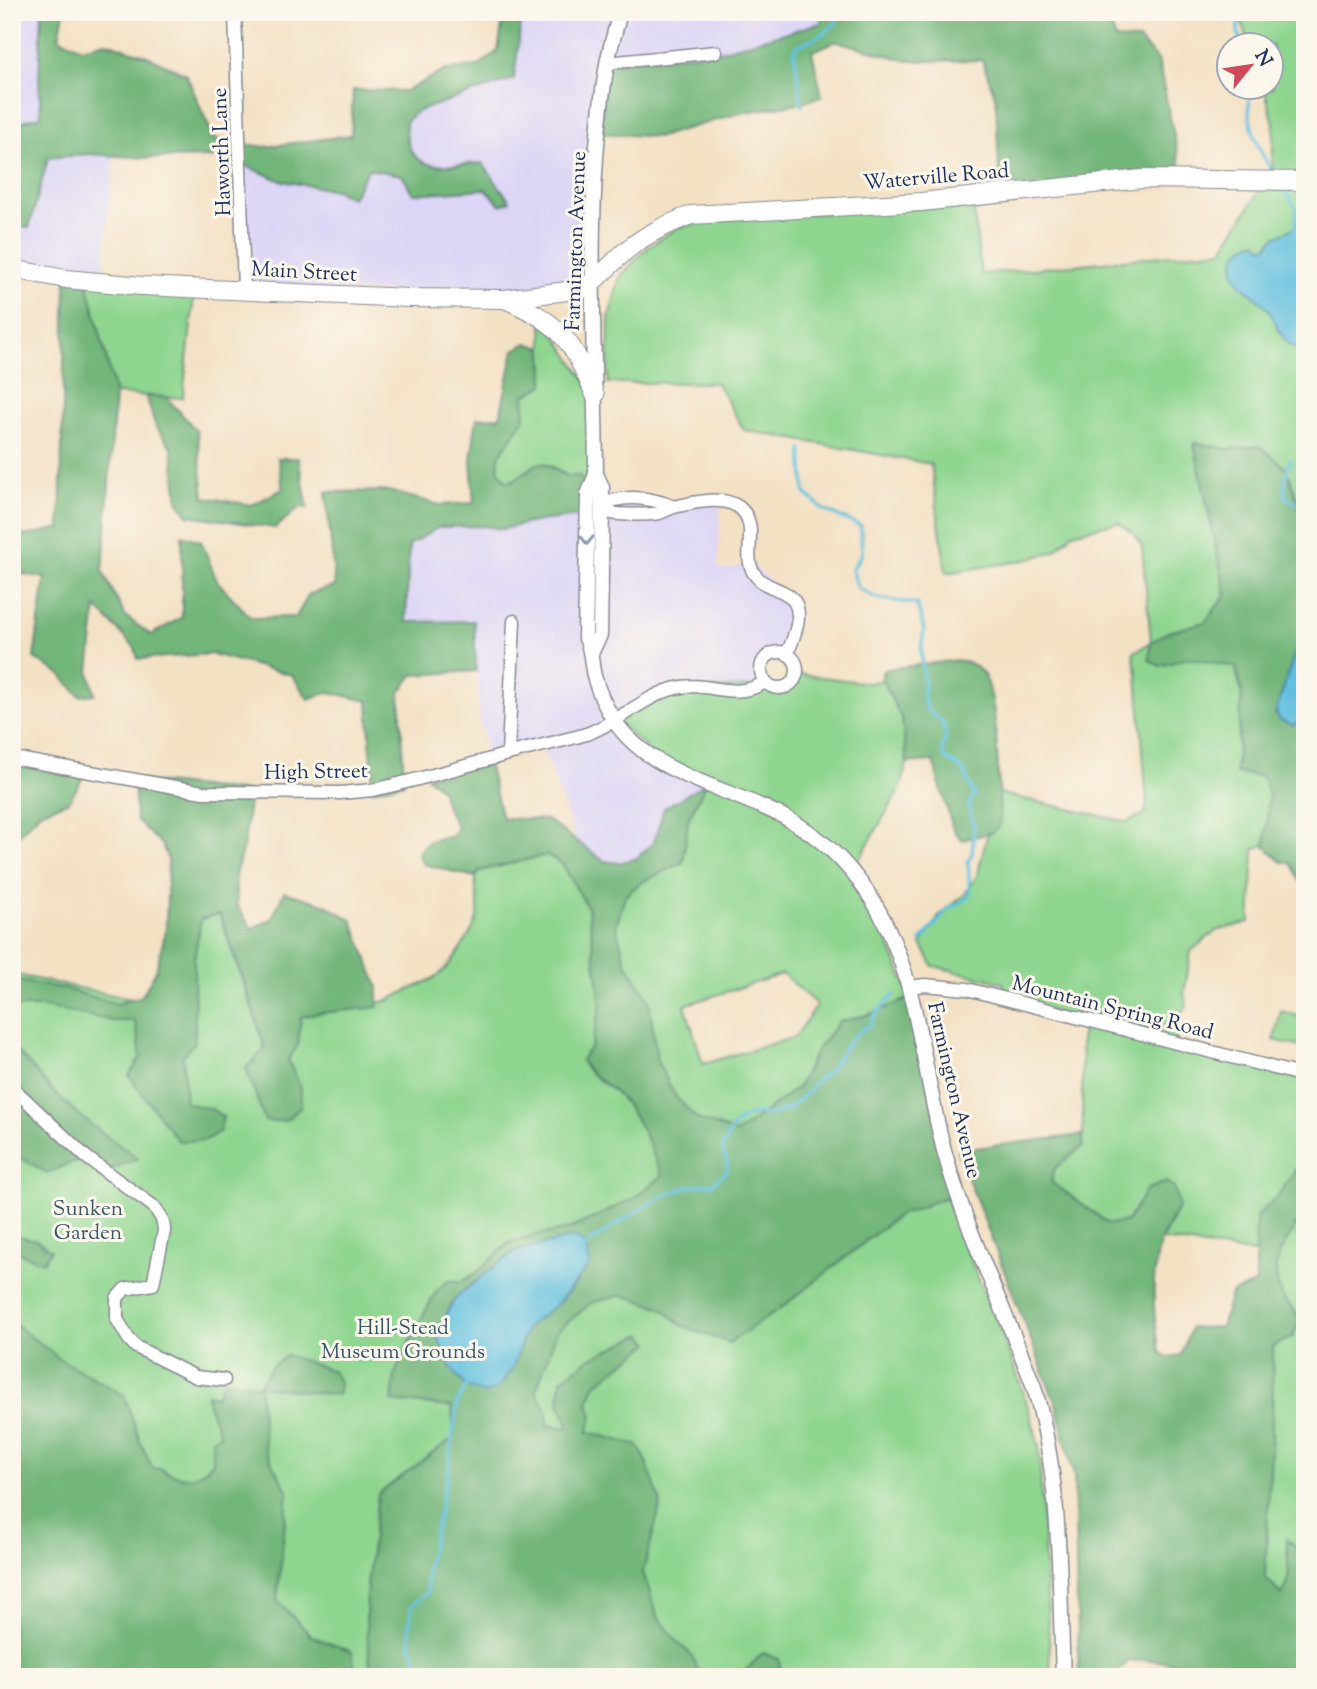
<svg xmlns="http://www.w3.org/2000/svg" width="1317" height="1689" viewBox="0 0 1317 1689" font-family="'Sorts Mill Goudy',serif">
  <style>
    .built { fill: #ddd5f6 }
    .green { fill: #8ed58f; stroke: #548276; stroke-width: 2; fill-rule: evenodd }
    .forest { fill: #72b67a; stroke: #46726c; stroke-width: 2; fill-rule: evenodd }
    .water { fill: #61c0df; stroke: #3e789e; stroke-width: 2 }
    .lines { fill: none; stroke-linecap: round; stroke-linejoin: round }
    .stream { stroke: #61c0df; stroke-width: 3.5 }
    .minor-casing { stroke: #878891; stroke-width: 15 }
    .major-casing { stroke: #878891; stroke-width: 17 }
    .highway-casing { stroke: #878891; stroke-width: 20 }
    .minor { stroke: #fff; stroke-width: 12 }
    .major { stroke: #fff; stroke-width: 14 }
    .highway { stroke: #fff; stroke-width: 18 }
    .oneway { stroke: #8d97ae }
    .labels { text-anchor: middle; stroke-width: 6; stroke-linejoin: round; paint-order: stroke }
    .street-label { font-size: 21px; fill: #1b2f5e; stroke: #fbf7ec }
    .park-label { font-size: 21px; fill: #38586a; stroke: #fbf7ec }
  </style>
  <rect width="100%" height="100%" fill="#fbf7ec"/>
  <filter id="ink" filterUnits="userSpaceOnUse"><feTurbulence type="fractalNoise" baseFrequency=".0143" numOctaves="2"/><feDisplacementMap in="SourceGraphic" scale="14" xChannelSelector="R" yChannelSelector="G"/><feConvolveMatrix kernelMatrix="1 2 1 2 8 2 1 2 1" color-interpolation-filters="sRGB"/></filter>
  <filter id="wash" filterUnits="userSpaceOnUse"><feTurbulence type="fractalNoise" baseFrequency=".00686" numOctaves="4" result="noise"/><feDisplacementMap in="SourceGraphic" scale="28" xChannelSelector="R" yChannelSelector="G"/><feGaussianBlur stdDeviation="1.57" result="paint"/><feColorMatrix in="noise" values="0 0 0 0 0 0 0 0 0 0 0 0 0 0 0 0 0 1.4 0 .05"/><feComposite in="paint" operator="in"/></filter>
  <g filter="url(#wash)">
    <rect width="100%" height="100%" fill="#f3e1c4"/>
    <!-- built -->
    <path class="built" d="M12,12H42V32L124,65L102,283L12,269Z
      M522,12H822V22L716,52L607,63L593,283L572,292L244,291L240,164L282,181L336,190L352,198L367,168L402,175L413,194L486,189L482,163L427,165L417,161L409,151L404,124L407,117L418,111L514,79Z
      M720,501L718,569H729L750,563L782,591L799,615L781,652L769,655L762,664V676L765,682L706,783L664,808L654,842L637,858L619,863L604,861L576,840L547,758L538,746L487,760L480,722L474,621L406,623L409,545L439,527L485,526L502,529L538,521L587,515L592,650L602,506L674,507Z"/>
    <!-- green -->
    <path class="green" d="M1237,12H1305V523L1287,469L1260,447L1229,449L1194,443L1226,595L1205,622L1163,635L1246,620L1236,671L1242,693L1236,766L1262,776L1286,842L1266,844L1254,849L1250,922L1216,931L1191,951L1184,995L1187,1005L1177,1020L1176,1043L1305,1076V1156L1278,1195L1256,1217L1255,1253L1162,1240L1179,1206L1147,1189L1127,1221L1109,1224L1051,1182L1055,1168L1083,1146L1081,1019L1002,998L1004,983L933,966L921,944L940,915L964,895L977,876L998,793L1127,822L1145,814L1147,804L1137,673L1133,653L1151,642L1142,546L1133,533L1118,522L1073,533L1055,551L1026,560L946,573L931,464L744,430L717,383H608L609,317L620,276L648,247L677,228L709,220L973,204L981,274L1222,250L1272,171L1274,123L1264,88H1272V46L1251,45Z
      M87,281L195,287L183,398L115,394Z
      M546,320L595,395L588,494C577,484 551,458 536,465C525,470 518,479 507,483L498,470L499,456L525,418L524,396L544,385L542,324Z
      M797,674L869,683L882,680L902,719L907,763L901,787L860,858L849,868L867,892L911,998L867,1015L839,1022L818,1048L798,1087L737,1134L697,1119L687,1109L705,1178L946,1197C976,1281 1019,1361 1039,1448L1051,1677H12V974L194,1012V958L201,919L219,914L255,1017L388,1001C402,991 432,982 441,973C453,962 476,929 478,913C480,899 471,884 479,871L547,855L563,865L588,908L592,937L616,926L625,896L640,883L683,862L688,819L706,784L668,767L614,720L663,692L769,686C782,692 792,687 797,674ZM783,974L817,1005L795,1037L703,1064L685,1005Z
      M1281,1011L1305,1018V1048L1274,1040Z
      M1305,1211V1604L1281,1619L1265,1577L1271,1333L1277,1284L1276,1268L1280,1252Z"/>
    <!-- forest -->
    <path class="forest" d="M42,12H64L59,38L82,48L106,42L145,55L186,74L214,139L265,147L351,135L353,90L406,91L446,70L478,66L498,51L504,12H522L514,79L418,111C405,119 404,123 407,138C414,176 451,164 482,163L510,201L501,205L485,189L413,194L402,175L368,169L352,198L336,190L282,181L224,157L148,158L88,154L48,158L29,228L12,225V124L41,116L39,78Z
      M822,12H1109L1115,39L1139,40L1158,60L1183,179L1000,193L996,99L982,60L908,61L837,41L812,51L822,96L800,103L740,113L659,137L600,133L607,63L716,52L821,23Z
      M66,279L87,281L115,394L103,572L125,616L151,635L182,617V535L201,541L217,581L251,618L296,617L309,594L335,586L326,492L389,491L440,505L474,503L471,459L477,418L500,417L514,350L527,343L543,348L544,385L524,396L525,418L499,456L498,470L507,482L514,480L537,464L543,463L567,476H580L588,494L587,515L538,521L502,529L485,526L439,527L409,545L406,622L474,621L476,671L413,675L400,692L404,783L373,790L368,701L329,692L308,699L292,675L212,654L138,659L135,648L96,607L89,672L95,694L80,696L60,674L34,658L45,578L12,572V535H30L60,528Z
      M146,396L166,397L197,431L204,497L252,505L283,489L278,458H298L308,508L300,507L275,528L188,515L178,501L172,448L156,427Z
      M1194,443L1229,449L1260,446L1287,469L1305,523V642H1302L1291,666L1275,714L1296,723L1305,716V890L1291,863L1282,862L1265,846L1269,796L1262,776L1236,773L1242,693L1236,667L1188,658L1160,666L1149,660L1151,642L1168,632L1205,622L1226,595Z
      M958,660C969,663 979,666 985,677C999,703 998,790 1000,824L993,832L962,840L953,829L933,761L907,763L902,719L882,680V673L886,669Z
      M12,758L87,771L69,801L40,812L12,842Z
      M487,760L502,818L547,820L604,861L619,863L637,858L654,842L664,808L706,783L688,819L683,862L640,883L625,896L616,926L626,963L649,999L657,1061L676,1097L697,1119L737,1133L798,1087L818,1048L839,1022L867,1015L911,998L963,1207L946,1197C930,1202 916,1211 900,1214L785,1305L729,1343L683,1326L660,1307L622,1295L591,1303L557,1331L536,1391L546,1408L548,1425L568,1428L567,1419L559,1404L561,1380L589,1359L642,1334L650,1343L596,1384L588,1402L592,1417L588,1432L637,1445L644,1456L661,1503L643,1572L657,1615L679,1644L691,1654L701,1677H371L366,1619L367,1586L378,1494L454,1437L452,1407L392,1401L395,1374L415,1330L436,1292L448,1281H463L476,1273L509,1243L536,1235L569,1229L598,1216L634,1198L662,1176C650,1146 639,1117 617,1094C605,1083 588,1075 581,1060L591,1047L601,1004L588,908L563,865L547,855L479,871L475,877L423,864L418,853C427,840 435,837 452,837L457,827L446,806L441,789L427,777ZM540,1246L577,1282L559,1302L527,1327L520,1345L450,1366L436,1333L456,1297L514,1252Z
      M134,780L250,792L244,844L235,875L237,906L252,929L272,919L284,892L324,904L352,920L378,987V1007L319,1013L301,1017L298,1045L288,1060L301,1088V1106C288,1121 285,1122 265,1121L246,1068L265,1049L242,974L220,914L201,919L194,958L195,1042L183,1056L186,1103L211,1109L223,1117L220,1131L206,1140L178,1141L129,1076L141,1056L135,1021H114L45,1007H12V980L66,989L117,1004L142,996L156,970L166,930L168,860L162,845L136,820Z
      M12,1047C29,1062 41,1079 57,1095C81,1119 111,1139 138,1158L105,1172L85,1157L47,1173L12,1153Z
      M1083,1135V1146L1055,1168L1051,1182L1109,1224L1127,1221L1147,1189L1167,1182L1174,1188L1179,1206C1173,1217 1165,1229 1161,1241C1150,1276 1153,1317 1160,1352L1168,1357L1181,1355L1191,1328L1221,1327L1231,1294L1256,1283V1217L1278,1195L1305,1156V1211L1280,1252L1276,1268L1277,1284L1284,1299L1300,1318L1293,1337L1273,1346L1272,1431L1265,1577L1281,1595C1294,1581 1286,1557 1287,1539L1305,1554V1677H1233L1216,1669L1150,1660L1129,1661L1112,1677H1079L1074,1476L1056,1404L957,1150Z
      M12,1235L36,1240L51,1250L43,1262L12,1250Z
      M12,1322L60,1359L124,1395L141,1444L153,1469L159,1468C183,1480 194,1482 213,1462L212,1439L220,1435L208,1404L207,1394L217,1396L224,1380L259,1385L272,1366L287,1355L333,1371L339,1382L338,1395L259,1386L265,1450L288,1492L277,1600L311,1636L352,1652L356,1677H12Z
      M763,1653L779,1659L781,1677H739Z"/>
    <!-- water -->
    <path class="water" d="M1296,226H1299L1305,236L1304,350C1283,349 1279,327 1270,312C1259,294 1225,285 1236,257C1239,248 1248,244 1257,241L1261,246L1267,247C1274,233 1287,234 1296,226Z
      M1305,642V716L1294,725L1280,720L1276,711L1296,649L1299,643Z
      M570,1238L579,1239L585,1246L590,1264L559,1302L527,1327L513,1367L498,1389L484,1394L467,1387L459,1378L450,1366L436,1333L456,1297L514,1252Z"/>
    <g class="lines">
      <!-- stream -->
      <path class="stream" d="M1239,12L1238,30L1240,46
        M1251,88L1253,94L1250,96C1245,121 1260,153 1273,173
        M802,106L794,51L797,46C813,38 836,32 840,12
        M1281,186L1297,209L1296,229
        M802,449L805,493L824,510L861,526L862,554L852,569L858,588L876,598L917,604L924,630L921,651L924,683L923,698L928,711L942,721L946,738L942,747L944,757L963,770L974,794L969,804L974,828L972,854L968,861L970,895L961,903L948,907L940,919L921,941
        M1290,460L1284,485L1286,498L1305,506
        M584,1247C620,1223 668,1183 712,1184L727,1171V1161L722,1151C726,1135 737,1116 755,1114C761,1114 767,1115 773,1114C779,1112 782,1109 789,1109C799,1100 808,1091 817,1081C820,1077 826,1074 829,1070C843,1052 849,1036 870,1025L874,1016L894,995
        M424,1677C422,1664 416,1661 413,1651C407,1636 410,1620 412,1605L427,1593V1567L448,1472L457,1402L468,1384"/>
    </g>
  </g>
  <g filter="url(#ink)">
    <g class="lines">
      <defs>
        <path id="minor" d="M235,12L244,291
          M607,63L716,52
          M674,507C654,498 621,493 602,506C605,508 608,511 611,513C618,515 652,515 659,513C665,512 669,508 674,507C693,502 727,494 742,510C760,529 740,558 756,576C763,585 773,587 783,592C809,604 795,635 787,654
          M761 670a18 18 0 1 1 36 0a18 18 0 1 1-36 0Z
          M508,754L514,621
          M12,758L203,792L340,793L373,790C418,780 463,767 508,754C533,747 560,742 586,734C618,723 644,696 676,688C709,680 734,702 765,682
          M909,987L925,985L967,989L1305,1076
          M12,1087L86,1157L153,1206C160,1215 164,1220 164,1231L153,1284L125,1289L117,1298V1319L128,1338L136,1347L196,1377L224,1380"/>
        <path id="major" d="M596,474L588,494L585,636C593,653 590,660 594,676C598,691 606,708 614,720C649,775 733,789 786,818C820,836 846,861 867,892C919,967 921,1068 945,1154C967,1233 1005,1310 1034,1387C1062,1480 1059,1580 1063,1677
          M592,651L600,635L602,506V487L596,474C595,337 584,199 607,64C610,47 616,29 620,12"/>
        <path id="highway" d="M12,269L66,279L142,286L409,298L504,299L582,289C600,279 612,262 628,249C648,233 668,224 691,215L921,202L1142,179L1305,181
          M507,300C562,324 572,341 595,395"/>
      </defs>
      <!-- minor casing -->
      <use href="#minor" class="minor-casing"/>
      <!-- major casing -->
      <use href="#major" class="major-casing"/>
      <!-- highway casing -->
      <use href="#highway" class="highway-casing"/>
      <!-- minor -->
      <use href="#minor" class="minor"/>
      <!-- major -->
      <use href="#major" class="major"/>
      <!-- highway -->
      <use href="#highway" class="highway"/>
    </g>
    <!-- one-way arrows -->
    <defs><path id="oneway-chevron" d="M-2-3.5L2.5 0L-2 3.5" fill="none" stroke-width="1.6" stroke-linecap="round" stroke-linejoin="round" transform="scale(1.75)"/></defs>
    <use class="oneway" href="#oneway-chevron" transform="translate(587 540) rotate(91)"/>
  </g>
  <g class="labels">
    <!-- street labels -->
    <g class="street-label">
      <text transform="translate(221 152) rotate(-92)" y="7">Haworth Lane</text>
      <text transform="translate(936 176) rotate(-5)" y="7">Waterville Road</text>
      <text transform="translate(575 241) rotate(-88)" y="7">Farmington Avenue</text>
      <text transform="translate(304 271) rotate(3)" y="7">Main Street</text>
      <text transform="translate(316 771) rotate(-1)" y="7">High Street</text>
      <text transform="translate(1113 1007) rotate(14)" y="7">Mountain Spring Road</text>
      <text transform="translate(955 1090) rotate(77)" y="7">Farmington Avenue</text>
    </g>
    <!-- park labels -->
    <g class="park-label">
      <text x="88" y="1215">Sunken<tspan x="88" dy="24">Garden</tspan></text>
      <text x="403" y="1334">Hill-Stead<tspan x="403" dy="24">Museum Grounds</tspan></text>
    </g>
  </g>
  <!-- margin -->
  <rect width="1317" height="1689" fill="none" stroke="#fbf7ec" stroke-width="42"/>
  <!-- north arrow -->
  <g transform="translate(1250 66) rotate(60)"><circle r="33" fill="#fbf7ec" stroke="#a1a7b3" stroke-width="2"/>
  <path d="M0-5L12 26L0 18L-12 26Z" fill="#d1495b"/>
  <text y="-10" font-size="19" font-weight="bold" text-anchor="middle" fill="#1b2f5e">N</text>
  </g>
</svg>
